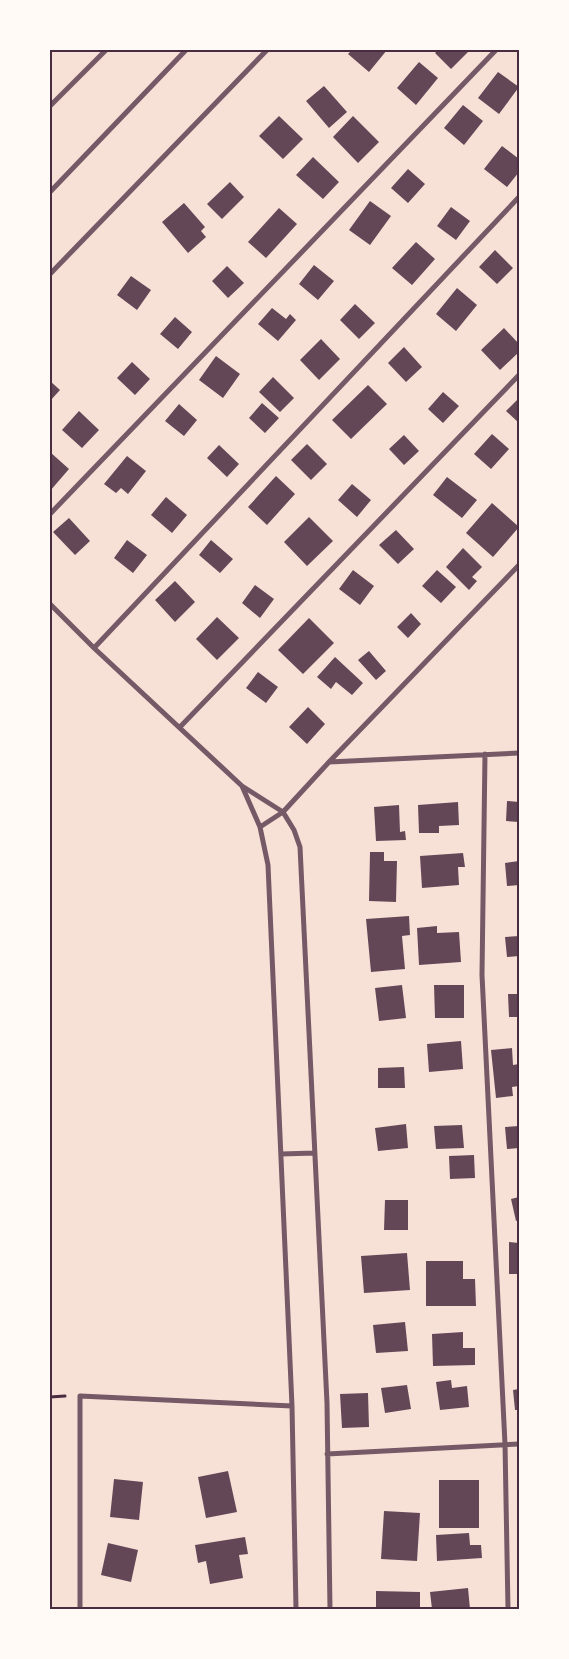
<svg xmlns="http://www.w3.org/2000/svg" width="569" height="1659" viewBox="0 0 569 1659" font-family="'Noto Sans',sans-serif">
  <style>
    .building { fill: #644757 }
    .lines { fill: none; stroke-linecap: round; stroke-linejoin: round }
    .path { stroke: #4a2c40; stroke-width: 3 }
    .minor { stroke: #755966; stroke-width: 5 }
    .neatline { fill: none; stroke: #4a2c40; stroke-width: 2 }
  </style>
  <rect width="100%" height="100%" fill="#f7e1d7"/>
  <!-- building -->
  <path class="building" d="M352,50H387L369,72L348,54Z
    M438,50H470L451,69L435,53Z
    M419,62L438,78L416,105L397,88Z
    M498,72L519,87L499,114L478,98Z
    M324,86L347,112L329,128L306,101Z
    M463,105L483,121L464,145L444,128Z
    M279,116L303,139L283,159L259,136Z
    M353,116L379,142L358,163L333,137Z
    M502,146L519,159V172L507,187L484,169Z
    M313,157L339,182L323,199L296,175Z
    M408,169L425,184L408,203L391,188Z
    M230,182L244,197L222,219L207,204Z
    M370,201L391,216L370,245L349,230Z
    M184,203L205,227L201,231L206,237L188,253L162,222Z
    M451,207L470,221L456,240L437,226Z
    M279,208L297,224L266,258L248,242Z
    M416,242L435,259L412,285L392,268Z
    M495,250L513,268L497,284L479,267Z
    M314,265L334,281L318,300L299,284Z
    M227,266L244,283L228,298L212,281Z
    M131,276L151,290L137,310L117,295Z
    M457,288L477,305L456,331L436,314Z
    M355,304L375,323L359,339L340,320Z
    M272,308L286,319L290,314L296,320L278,341L258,324Z
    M175,317L192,332L178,349L160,334Z
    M504,328L519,344V352L500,370L481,350Z
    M321,339L340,359L319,380L300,360Z
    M404,347L422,367L406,382L388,363Z
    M216,356L240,374L223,398L199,380Z
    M132,362L150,379L135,395L117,378Z
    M273,377L294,398L280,412L259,392Z
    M50,381L60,390L50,401Z
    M368,385L387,404L351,439L332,420Z
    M443,392L459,406L443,423L428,409Z
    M519,398V423L506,411Z
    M262,403L279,418L265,433L249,418Z
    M179,404L197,420L184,436L165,421Z
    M79,411L99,430L82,448L62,430Z
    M492,434L509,449L491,469L474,454Z
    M404,435L419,451L404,465L389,449Z
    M307,444L327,464L311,480L291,460Z
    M219,445L239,464L227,477L207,458Z
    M50,452L69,469L50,491Z
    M127,456L146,471L128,494L121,488L116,493L104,484Z
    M276,476L295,494L267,525L248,507Z
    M447,477L477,500L462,518L433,495Z
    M352,484L371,500L357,517L338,500Z
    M166,497L187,515L172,533L151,515Z
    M492,503L519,527L493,557L466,533Z
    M309,517L333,541L307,566L284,542Z
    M69,518L90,541L75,555L53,532Z
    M396,530L414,549L398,564L379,545Z
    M127,540L147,555L133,573L114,558Z
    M211,540L233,559L220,573L199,555Z
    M463,548L482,567L472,577L477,581L469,590L446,567Z
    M353,570L374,586L360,605L339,589Z
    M437,570L456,587L441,603L422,586Z
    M175,581L195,602L175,622L155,600Z
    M255,585L274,599L260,618L242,603Z
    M411,613L421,624L408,638L397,627Z
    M217,617L239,638L217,660L196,639Z
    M309,618L334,643L303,674L278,650Z
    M369,651L386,671L376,680L358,660Z
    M335,657L363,683L352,695L336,682L331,689L317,677Z
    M258,672L278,687L266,703L246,688Z
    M308,707L325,724L307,744L289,727Z
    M507,801L519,802V822L506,821Z
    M458,802L459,825L439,826V833H419L418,805Z
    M399,805L400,832L405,831L406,840L376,841L374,807Z
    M370,852H384V861H397L396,902L369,901Z
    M463,853L465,867H458L459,885L422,888L420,856Z
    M519,861V885L507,886L505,863Z
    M409,916L410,935L402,936L405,969L371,972L366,919Z
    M437,926V933L459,932L461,962L419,965L417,928Z
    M519,936V956L507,957L505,937Z
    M402,985L406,1018L379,1021L375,988Z
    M434,985H464V1018H435Z
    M508,994H519V1017H509Z
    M461,1041L463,1069L429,1072L427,1044Z
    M512,1048L513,1065L519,1064V1086L512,1087L513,1096L496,1098L491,1050Z
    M404,1067L405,1088H378V1068Z
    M406,1124L408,1148L378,1151L375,1128Z
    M462,1125L464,1148L436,1149L434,1126Z
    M519,1126V1148L507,1149L505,1127Z
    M474,1155L475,1178L450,1179L449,1156Z
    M519,1197V1220L516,1221L511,1199Z
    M385,1200H408V1230H384Z
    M509,1242L519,1243V1274H509Z
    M407,1253L410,1290L364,1293L361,1256Z
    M426,1261H463V1279H475L476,1306H426Z
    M405,1322L408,1351L376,1353L373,1325Z
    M463,1332V1348H475V1365L433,1366L432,1334Z
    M451,1380L452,1388L467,1386L469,1407L440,1410L436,1382Z
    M407,1385L411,1409L385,1413L381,1388Z
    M519,1389V1410H515L513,1390Z
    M368,1393L369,1427L342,1428L340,1394Z
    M228,1471L237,1512L206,1518L198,1477Z
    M114,1479L143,1482L139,1520L110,1517Z
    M439,1480H479V1528H439Z
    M384,1511L420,1513L417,1561L381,1559Z
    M469,1533L470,1545H481L482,1558L437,1561L436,1535Z
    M245,1537L248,1554L239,1555L243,1578L210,1584L206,1561L198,1563L195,1545Z
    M108,1543L138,1550L131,1582L101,1575Z
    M468,1588L470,1609H432L430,1592Z
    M376,1591L420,1592V1609H376Z"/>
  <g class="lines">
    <!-- path -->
    <path class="path" d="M50,1397L65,1396"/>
    <!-- minor -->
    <path class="minor" d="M50,106L106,50
      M50,192L186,50
      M50,274L267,50
      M50,514L496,50
      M50,604L94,648L242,786L283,812L294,830L300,847L327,1403L330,1609
      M94,648L519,197
      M180,727L519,375
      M485,754L482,975L505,1444L508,1609
      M329,762L519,565
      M242,786L260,827L268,865L292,1406L296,1609
      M260,827L283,812L329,762L519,753
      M281,1154L315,1153
      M327,1454L519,1444
      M80,1609V1396L292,1406"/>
  </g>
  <!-- border -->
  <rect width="569" height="1659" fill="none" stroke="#fffaf5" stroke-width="102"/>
  <rect x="51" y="51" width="467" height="1557" class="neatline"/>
</svg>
